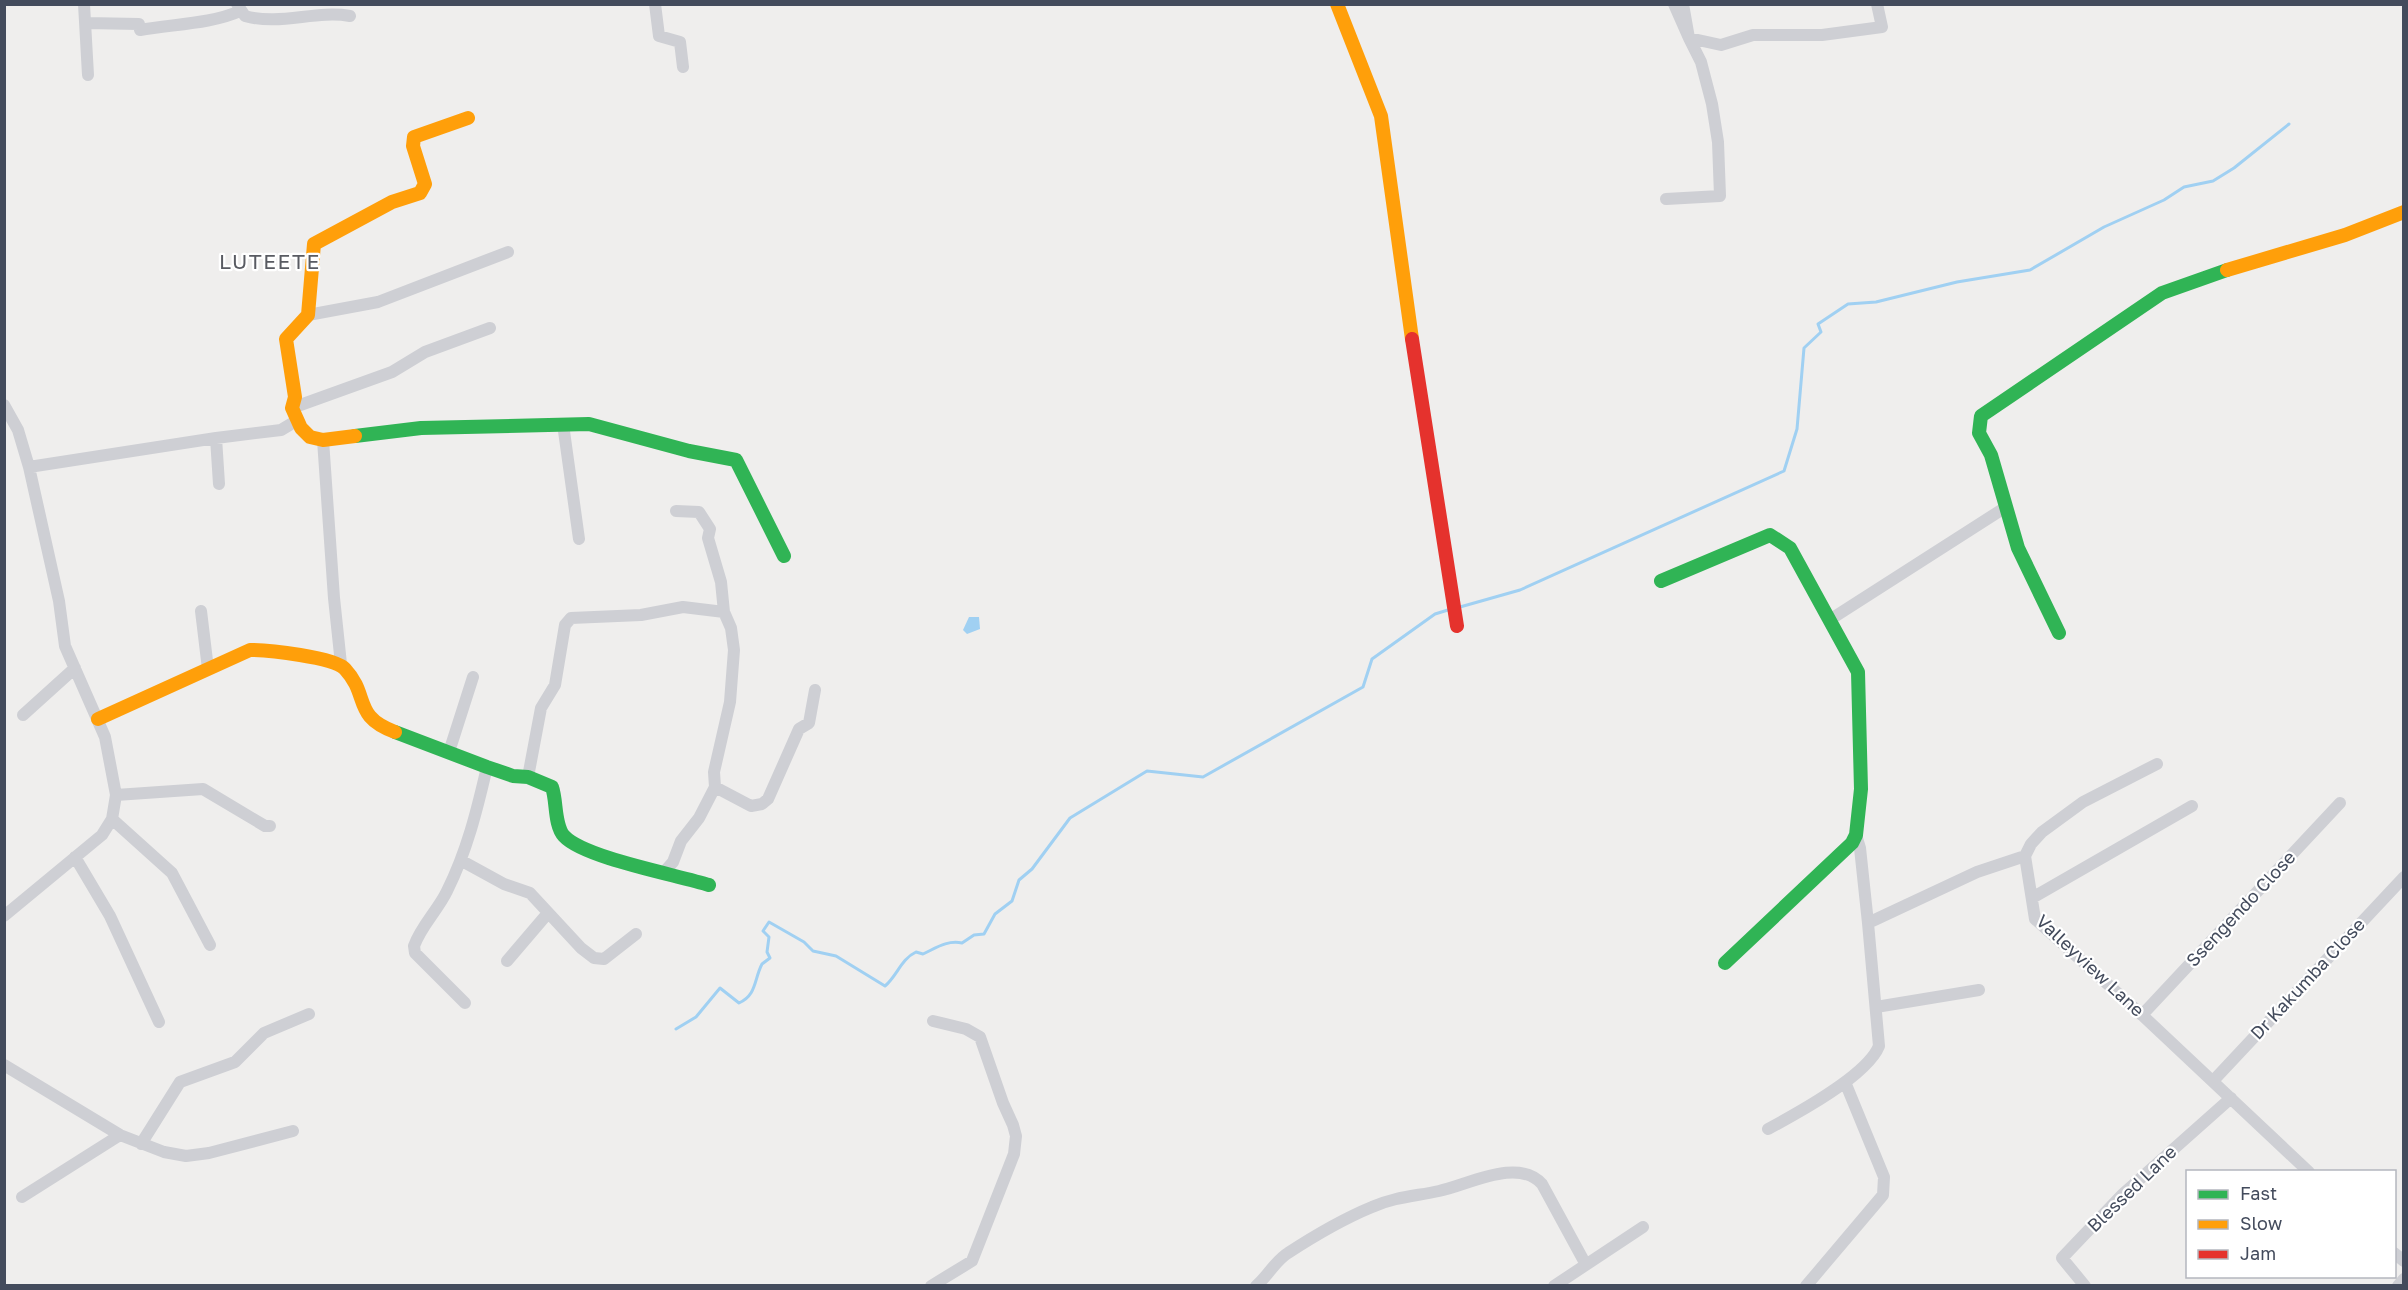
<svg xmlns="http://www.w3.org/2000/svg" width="2408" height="1290" viewBox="0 0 2408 1290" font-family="'Golos Text',sans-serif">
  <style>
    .water { fill: #a0d0f2 }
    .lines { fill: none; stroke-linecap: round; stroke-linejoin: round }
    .stream { stroke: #a0d0f2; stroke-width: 3 }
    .street { stroke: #cecfd4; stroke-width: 12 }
    .fast { stroke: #30b455; stroke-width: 14 }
    .slow { stroke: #ff9f0a; stroke-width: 14 }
    .jam { stroke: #e5322d; stroke-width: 14 }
    .labels { text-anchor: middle; stroke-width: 4.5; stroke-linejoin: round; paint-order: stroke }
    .street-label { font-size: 18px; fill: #434b5c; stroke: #fff }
    .quarter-label { font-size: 21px; letter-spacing: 1.5px; fill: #595b62; stroke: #fff }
  </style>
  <rect width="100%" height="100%" fill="#efeeed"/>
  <!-- water -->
  <path class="water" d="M969,617H979L980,629L967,634L963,630Z"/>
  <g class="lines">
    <!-- stream -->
    <path class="stream" d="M1460,607L1520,590L1784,471L1797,429L1804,348L1821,332L1818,324L1848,304L1876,302L1957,282L2030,270L2104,227L2164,200L2184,187L2213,181L2234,168L2289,124
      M676,1029L696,1017L720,988L739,1003C757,995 754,979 762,964L770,958L767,952L769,937L763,931L769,922L804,942L813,951L836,956L885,986C897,976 901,959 916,952L923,954C936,948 947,940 962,943L974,935L984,934L995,914L1012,901L1019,880L1032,869L1070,818L1147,771L1203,777L1363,687L1372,659L1435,614L1448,610"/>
    <!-- street -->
    <path class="street" d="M84,4L88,75
      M237,4L245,16C280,26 315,10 350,16
      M655,4L659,36L680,42L683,67
      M1674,4L1689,38L1721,45L1753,35H1822L1882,27L1877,4
      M86,23L139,24
      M140,30C173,24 211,24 240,11
      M1666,199L1720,196L1718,142L1712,104L1701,62L1689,38L1683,4
      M308,315L378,302L508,252
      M4,405L18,430L29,467L59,601L65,646L105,737L116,795
      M292,408L392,372L425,352L490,328
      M563,424L579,539
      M323,440L334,598L341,664
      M29,467L216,438
      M219,484L216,438L281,430L296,421
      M201,611L208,669
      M1831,619L2006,507
      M23,715L75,668
      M449,752L473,677
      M2157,764L2083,802L2042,832L2031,844L2025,856L2035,919L2142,1015L2309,1172
      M528,777L541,708L555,685L565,625L571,618L641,615L683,607L724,612
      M715,787L751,806L762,804L768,799L799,729L809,723L815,690
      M112,819L172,873L210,945
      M75,857L110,916L159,1022
      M462,861L504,884L530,893L581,948L594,958L604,959L636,934
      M666,870L673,862L681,841L699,818L715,787L714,772L730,702L734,650L731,628L724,612L721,582L708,538L710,529L699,512L676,511
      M2032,898L2192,806
      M4,916L102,835L112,819L116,795L203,789L265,826H270
      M1868,923L1977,872L2025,856
      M507,961L548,913
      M465,1003L415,953L414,946C421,926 438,910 447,891C467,851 477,810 487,767
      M1876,1007L1979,990
      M2142,1015L2340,803
      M4,1065L120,1135L164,1152L186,1156L209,1153L293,1131
      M2213,1081L2404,877
      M1768,1129C1796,1114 1867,1076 1879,1046L1868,923L1860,848L1856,835
      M141,1144L180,1082L235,1062L264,1033L309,1014
      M22,1197L120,1135
      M2394,1253L2404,1261
      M931,1286L972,1261L1014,1154L1016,1136L1013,1125L1003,1103L980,1037L966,1029L933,1021
      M1256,1286C1268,1276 1275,1261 1288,1253C1314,1236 1343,1219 1372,1207C1394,1197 1416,1196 1439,1191C1468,1185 1518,1157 1542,1184L1585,1263
      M1554,1286L1643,1227
      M1806,1286L1883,1195L1884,1177L1845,1082
      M2085,1286L2062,1258L2123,1194L2231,1098
      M2398,1286L2404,1279"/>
    <!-- fast -->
    <path class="fast" d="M355,436L421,428L589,424L689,451L736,460L784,556
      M1661,581L1770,535L1790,548L1858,672L1861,789L1856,835L1852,843L1725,963
      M2059,633L2018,548L1991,455L1979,433L1981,416L2162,293L2227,270
      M395,732L487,767L513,776L528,777L552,787C557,801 554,825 564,836C584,858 678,875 709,885"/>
    <!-- slow -->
    <path class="slow" d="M1337,4L1381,116L1412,339
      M2227,270L2345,235L2404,212
      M355,436L323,440L310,437L301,428L292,408L295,397L286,339L308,315L314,244L392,202L420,193L425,184L413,146L414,137L468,118
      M98,719L250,650C268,650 334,657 345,669C370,696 352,716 395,732"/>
    <!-- jam -->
    <path class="jam" d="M1412,339L1457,626"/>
  </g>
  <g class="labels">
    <!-- street labels -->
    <g class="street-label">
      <text transform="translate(2241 909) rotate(-47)" y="6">Ssengendo Close</text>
      <text transform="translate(2090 966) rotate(43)" y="6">Valleyview Lane</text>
      <text transform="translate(2308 979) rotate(-47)" y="6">Dr Kakumba Close</text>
      <text transform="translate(2132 1189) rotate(-44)" y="6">Blessed Lane</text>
    </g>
    <!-- quarter labels -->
    <g class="quarter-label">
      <text x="270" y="269">LUTEETE</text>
    </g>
  </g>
  <!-- border -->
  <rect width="2408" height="1290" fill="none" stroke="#434b5c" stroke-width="12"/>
  <!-- legend -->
  <rect x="2186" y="1170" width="210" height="108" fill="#ffffff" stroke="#b4b7be" stroke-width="1.5"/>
  <rect x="2198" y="1190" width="30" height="9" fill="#30b455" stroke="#b4b7be" stroke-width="1.5"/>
  <text x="2240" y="1200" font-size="18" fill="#434b5c">Fast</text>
  <rect x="2198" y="1220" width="30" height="9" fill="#ff9f0a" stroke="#b4b7be" stroke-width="1.5"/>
  <text x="2240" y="1230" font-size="18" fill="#434b5c">Slow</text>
  <rect x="2198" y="1250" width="30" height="9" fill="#e5322d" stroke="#b4b7be" stroke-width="1.5"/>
  <text x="2240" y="1260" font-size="18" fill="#434b5c">Jam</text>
</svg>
